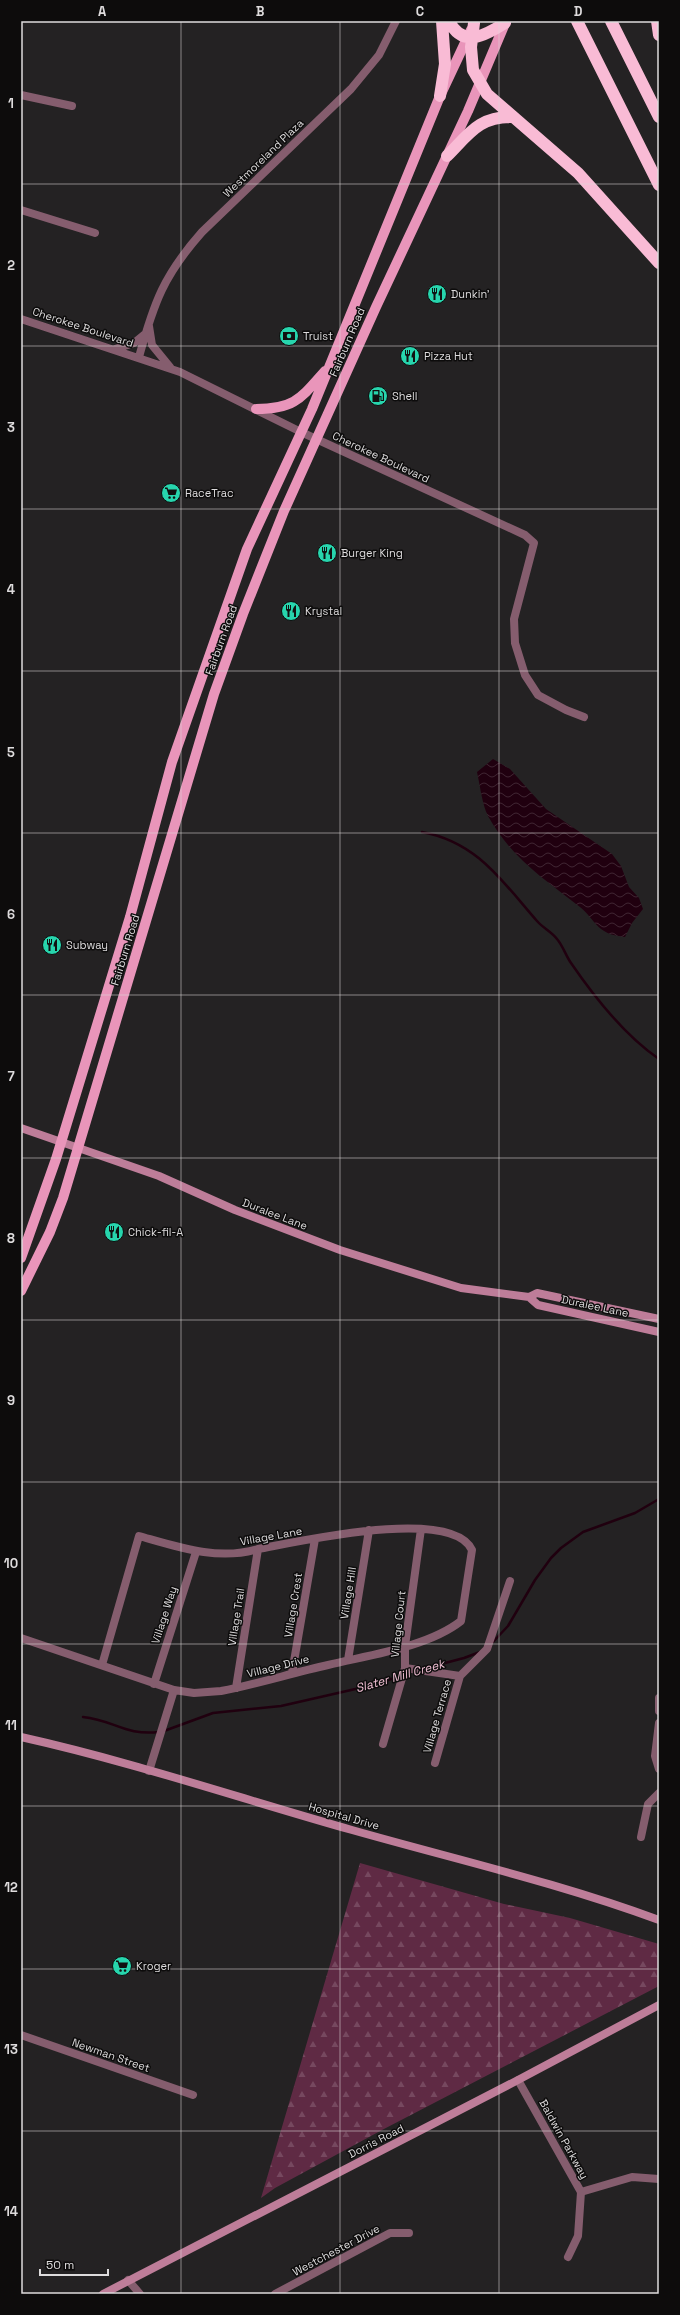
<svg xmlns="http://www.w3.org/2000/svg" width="680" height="2315" viewBox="0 0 680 2315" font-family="'Space Grotesk',sans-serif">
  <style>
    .forest { fill: url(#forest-firs) }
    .water { fill: url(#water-waves) }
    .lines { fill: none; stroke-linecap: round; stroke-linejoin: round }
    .stream { stroke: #20000f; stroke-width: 2.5 }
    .street { stroke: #855d6e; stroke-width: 8 }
    .secondary { stroke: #be7d99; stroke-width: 8 }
    .primary { stroke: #e995ba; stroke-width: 10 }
    .highway { stroke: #f9bbd5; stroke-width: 12 }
    .grid { fill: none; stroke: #dedcdd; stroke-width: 1; stroke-opacity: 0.55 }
    .labels { text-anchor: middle; stroke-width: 3; stroke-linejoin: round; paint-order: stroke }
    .street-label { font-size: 11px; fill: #dedcdd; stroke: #0d0c0c }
    .poi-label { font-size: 11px; fill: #dedcdd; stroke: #0d0c0c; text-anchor: start }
    .water-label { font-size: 12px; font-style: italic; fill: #f3c0d5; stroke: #0d0c0c }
    .neatline { fill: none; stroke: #dedcdd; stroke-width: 1.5 }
    .grid-label { font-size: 13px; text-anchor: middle; font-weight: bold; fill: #dedcdd }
  </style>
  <defs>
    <pattern id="forest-firs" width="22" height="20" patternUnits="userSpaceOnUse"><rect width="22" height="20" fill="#5f2a44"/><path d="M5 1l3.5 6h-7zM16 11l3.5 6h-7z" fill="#76485f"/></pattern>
    <pattern id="water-waves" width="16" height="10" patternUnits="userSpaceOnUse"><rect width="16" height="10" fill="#20000f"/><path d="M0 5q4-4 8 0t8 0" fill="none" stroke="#402532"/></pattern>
  </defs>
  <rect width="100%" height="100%" fill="#242223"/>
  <!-- forest -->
  <path class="forest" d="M360,1863L504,1904L570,1918L659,1944V1986L382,2130L275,2188L261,2198Z"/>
  <!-- water -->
  <path class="water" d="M493,759L510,769L546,809L612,854L621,866L629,887L639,898L643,909L632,923L625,937C594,934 597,919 576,904C540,876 511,857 488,816C482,804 480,785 477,772Z"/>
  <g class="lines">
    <!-- stream -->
    <path class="stream" d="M422,832C477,842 502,881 537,921C543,928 552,932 557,939C563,946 566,956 571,963C595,998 624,1035 659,1059
      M492,1643L508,1626L535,1580L551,1558L561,1548L583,1532L635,1513L659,1499
      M426,1668L464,1658L480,1652
      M83,1717C114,1720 125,1736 159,1732
      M164,1731L213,1713L281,1706L373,1685L400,1676"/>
    <!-- street -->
    <path class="street" d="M21,95L72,106
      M21,210L95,233
      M21,319L180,372L301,432L525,535L534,543L514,619L515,643L525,675L538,695L566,710L584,717
      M149,326L152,345L170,367
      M115,349L134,343L145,334
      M139,357C154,302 164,275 202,232L351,89L379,55L396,21
      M21,1638L174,1690L194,1693L221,1691C257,1684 292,1673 328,1665C369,1655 428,1647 461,1621L472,1550C452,1506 297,1542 258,1549C218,1561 178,1547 139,1536L102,1665
      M348,1660L369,1530
      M405,1668L460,1676
      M292,1673L315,1539
      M154,1684L196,1552
      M236,1688L258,1549
      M659,1698V1711
      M659,1723L655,1756L659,1769
      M383,1744L405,1668V1646L421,1529
      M435,1763L460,1676L487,1649L510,1581
      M149,1771L174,1690
      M641,1837L648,1804L659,1793
      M21,2035L193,2095
      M518,2080L581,2192L578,2236L568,2257
      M581,2192L632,2177L659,2179
      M128,2280L140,2294
      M275,2294L390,2233H409"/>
    <!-- secondary -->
    <path class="secondary" d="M21,1128L159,1176L235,1210L340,1250L461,1288L529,1297L537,1293L659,1319
      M529,1297L538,1305L659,1332
      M21,1737C133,1762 242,1799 352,1830C454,1859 559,1883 659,1920
      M103,2294L518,2080L659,2005"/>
    <!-- primary -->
    <path class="primary" d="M256,409C295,409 301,398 325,371
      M21,1258L56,1159L130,917L172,762L247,549L312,409L440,96L471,30
      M21,1291L50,1232L63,1198L214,694L243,614L284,511L376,307L468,111L506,21"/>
    <!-- highway -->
    <path class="highway" d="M449,21C463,49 486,35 505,23
      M577,21L659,185
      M611,21L659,117
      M657,21L659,35
      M474,23L471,47L473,70L487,94L578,173L659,263
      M440,96L445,64L442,21
      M447,156C469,134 479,116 513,117"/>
  </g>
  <!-- grid -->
  <path class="grid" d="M181,21V2294M340,21V2294M499,21V2294M21,184H659M21,346H659M21,509H659M21,671H659M21,833H659M21,995H659M21,1158H659M21,1320H659M21,1482H659M21,1644H659M21,1806H659M21,1969H659M21,2131H659"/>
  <!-- icons -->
  <defs>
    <symbol id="restaurant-disc" viewBox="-11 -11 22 22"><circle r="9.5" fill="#27d5ad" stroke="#0d0c0c"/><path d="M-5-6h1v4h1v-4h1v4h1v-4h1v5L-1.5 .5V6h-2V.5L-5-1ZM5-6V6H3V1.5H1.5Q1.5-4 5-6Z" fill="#111"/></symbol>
    <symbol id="bank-disc" viewBox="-11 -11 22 22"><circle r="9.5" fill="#27d5ad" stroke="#0d0c0c"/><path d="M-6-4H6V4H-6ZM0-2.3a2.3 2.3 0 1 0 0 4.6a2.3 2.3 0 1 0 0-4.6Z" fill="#111"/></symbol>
    <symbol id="fuel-disc" viewBox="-11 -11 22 22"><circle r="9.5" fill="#27d5ad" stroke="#0d0c0c"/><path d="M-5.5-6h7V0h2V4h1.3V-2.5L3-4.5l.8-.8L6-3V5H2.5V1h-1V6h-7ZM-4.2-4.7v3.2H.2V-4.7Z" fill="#111"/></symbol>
    <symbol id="supermarket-disc" viewBox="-11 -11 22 22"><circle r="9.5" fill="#27d5ad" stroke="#0d0c0c"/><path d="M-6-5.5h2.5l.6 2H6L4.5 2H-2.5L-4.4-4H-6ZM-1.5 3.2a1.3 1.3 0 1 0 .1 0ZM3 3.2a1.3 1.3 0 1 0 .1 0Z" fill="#111"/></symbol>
  </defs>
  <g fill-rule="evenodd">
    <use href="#restaurant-disc" x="426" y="283" width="22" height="22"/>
    <use href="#bank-disc" x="278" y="325" width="22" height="22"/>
    <use href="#restaurant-disc" x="399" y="345" width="22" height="22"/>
    <use href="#fuel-disc" x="367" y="385" width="22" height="22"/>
    <use href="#supermarket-disc" x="160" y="482" width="22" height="22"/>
    <use href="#restaurant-disc" x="316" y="542" width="22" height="22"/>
    <use href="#restaurant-disc" x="280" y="600" width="22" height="22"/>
    <use href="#restaurant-disc" x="41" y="934" width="22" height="22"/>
    <use href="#restaurant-disc" x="103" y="1221" width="22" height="22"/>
    <use href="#supermarket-disc" x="111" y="1955" width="22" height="22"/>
  </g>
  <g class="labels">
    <!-- street labels -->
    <g class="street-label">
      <text transform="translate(263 158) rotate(-44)" y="4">Westmoreland Plaza</text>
      <text transform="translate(83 327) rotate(18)" y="4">Cherokee Boulevard</text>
      <text transform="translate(347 342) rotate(-67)" y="4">Fairburn Road</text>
      <text transform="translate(381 457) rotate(25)" y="4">Cherokee Boulevard</text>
      <text transform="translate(221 640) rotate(-70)" y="4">Fairburn Road</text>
      <text transform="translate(125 950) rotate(-73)" y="4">Fairburn Road</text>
      <text transform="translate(275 1214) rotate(21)" y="4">Duralee Lane</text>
      <text transform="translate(595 1306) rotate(12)" y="4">Duralee Lane</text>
      <text transform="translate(271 1536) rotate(-10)" y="4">Village Lane</text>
      <text transform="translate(348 1593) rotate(-81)" y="4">Village Hill</text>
      <text transform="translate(293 1605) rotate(-81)" y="4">Village Crest</text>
      <text transform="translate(164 1615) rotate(-72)" y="4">Village Way</text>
      <text transform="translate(236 1617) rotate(-81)" y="4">Village Trail</text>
      <text transform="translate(398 1624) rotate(-84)" y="4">Village Court</text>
      <text transform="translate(278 1666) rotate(-14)" y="4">Village Drive</text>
      <text transform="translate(437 1716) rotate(-74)" y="4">Village Terrace</text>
      <text transform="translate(344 1816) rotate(16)" y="4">Hospital Drive</text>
      <text transform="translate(111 2055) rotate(19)" y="4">Newman Street</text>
      <text transform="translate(564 2139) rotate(61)" y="4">Baldwin Parkway</text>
      <text transform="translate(376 2141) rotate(-27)" y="4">Dorris Road</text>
      <text transform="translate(336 2250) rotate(-28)" y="4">Westchester Drive</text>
    </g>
    <!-- poi labels -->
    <g class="poi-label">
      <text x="451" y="298">Dunkin'</text>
      <text x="303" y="340">Truist</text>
      <text x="424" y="360">Pizza Hut</text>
      <text x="392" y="400">Shell</text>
      <text x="185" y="497">RaceTrac</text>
      <text x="341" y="557">Burger King</text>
      <text x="305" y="615">Krystal</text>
      <text x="66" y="949">Subway</text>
      <text x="128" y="1236">Chick-fil-A</text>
      <text x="136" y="1970">Kroger</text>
    </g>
    <!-- water labels -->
    <g class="water-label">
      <text transform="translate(400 1676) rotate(-16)" y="4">Slater Mill Creek</text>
    </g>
  </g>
  <!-- border -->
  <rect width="680" height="2315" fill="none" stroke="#0d0c0c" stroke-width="44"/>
  <!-- scale -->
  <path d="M40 2269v6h68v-6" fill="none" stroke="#dedcdd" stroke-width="2"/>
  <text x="46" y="2269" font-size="12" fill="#dedcdd" stroke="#0d0c0c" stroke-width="3" paint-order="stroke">50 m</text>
  <rect x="22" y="22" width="636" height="2271" class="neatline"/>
  <g class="grid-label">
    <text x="102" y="16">A</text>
    <text x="260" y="16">B</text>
    <text x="420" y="16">C</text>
    <text x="578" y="16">D</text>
    <text x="11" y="108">1</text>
    <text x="11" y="270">2</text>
    <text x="11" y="432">3</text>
    <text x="11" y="594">4</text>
    <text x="11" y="757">5</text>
    <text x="11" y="919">6</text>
    <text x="11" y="1081">7</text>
    <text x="11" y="1243">8</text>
    <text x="11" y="1405">9</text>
    <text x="11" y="1568">10</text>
    <text x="11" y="1730">11</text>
    <text x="11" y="1892">12</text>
    <text x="11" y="2054">13</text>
    <text x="11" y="2216">14</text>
  </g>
</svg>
